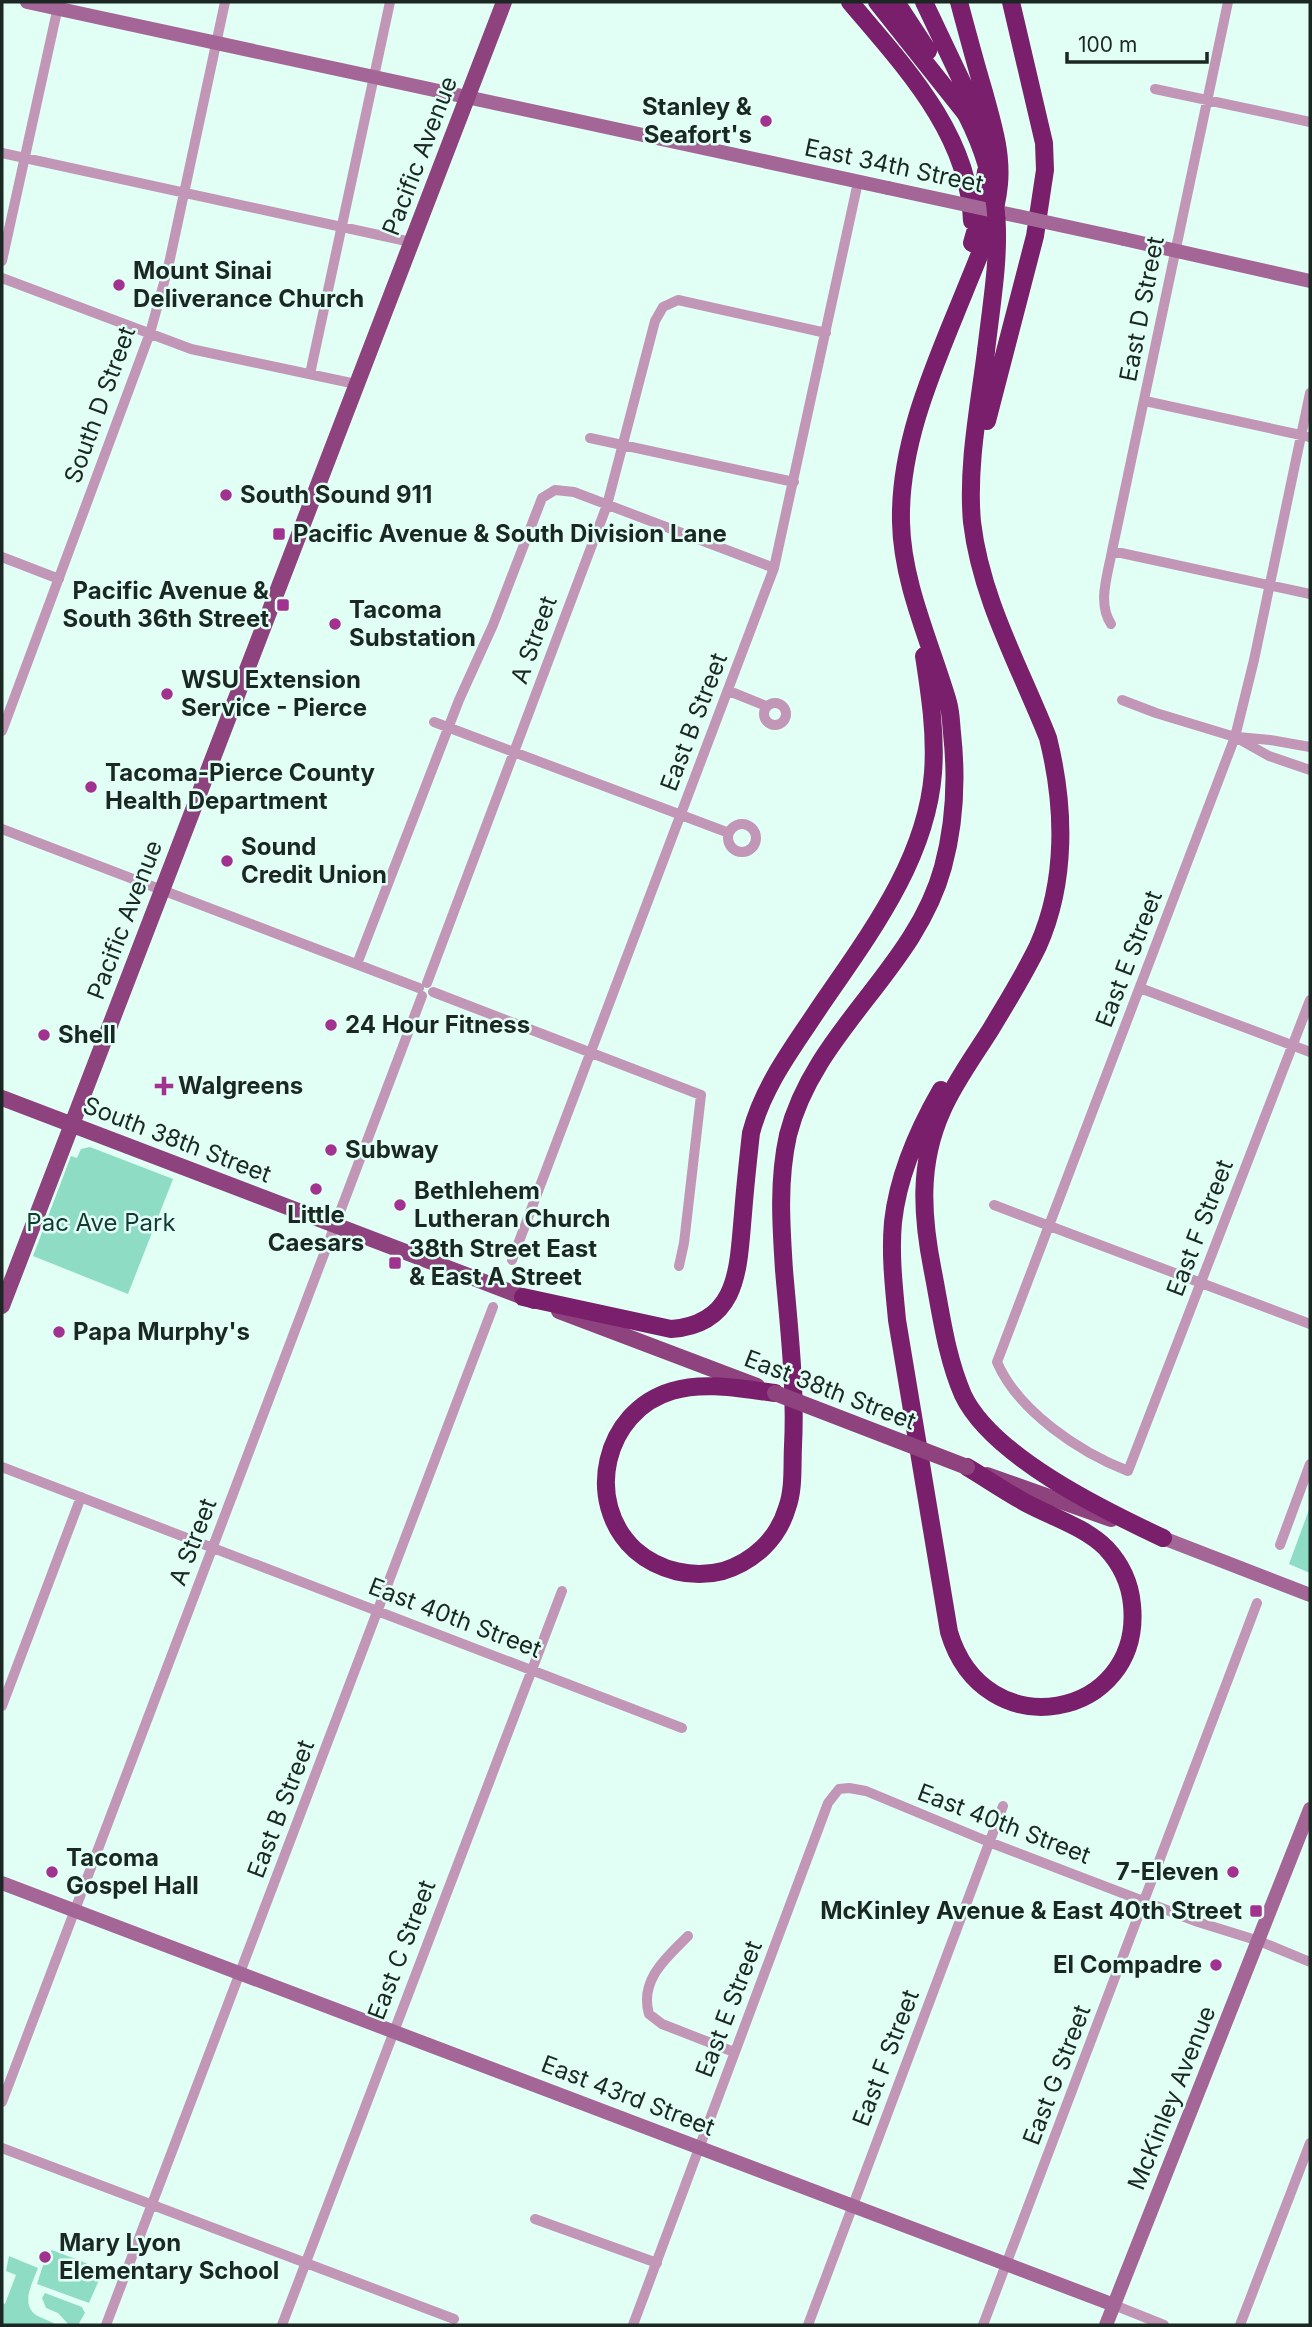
<svg xmlns="http://www.w3.org/2000/svg" width="1312" height="2327" viewBox="0 0 1312 2327" font-family="Inter,sans-serif">
  <style>
    .green { fill: #8edcc4 }
    .lines { fill: none; stroke-linecap: round; stroke-linejoin: round }
    .street { stroke: #c196b7; stroke-width: 10 }
    .secondary { stroke: #a46697; stroke-width: 14 }
    .primary { stroke: #8e437f; stroke-width: 16 }
    .highway { stroke: #7a1f6b; stroke-width: 18 }
    .secondary-bridge { stroke: #a46697; stroke-width: 14 }
    .primary-bridge { stroke: #8e437f; stroke-width: 16 }
    .highway-bridge { stroke: #7a1f6b; stroke-width: 18 }
    .poi-dot { fill: #a2328f; stroke: #e1fff5; stroke-width: 2.5 }
    .labels { text-anchor: middle; stroke-width: 5; stroke-linejoin: round; paint-order: stroke }
    .poi-label { font-size: 24px; font-weight: bold; fill: #1b2723; stroke: #e1fff5; text-anchor: start }
    .street-label { font-size: 24px; fill: #1b2723; stroke: #e1fff5 }
    .park-label { font-size: 24px; fill: #143b31; stroke: #e1fff5 }
  </style>
  <rect width="100%" height="100%" fill="#e1fff5"/>
  <!-- green -->
  <path class="green" d="M90,1147L173,1179L128,1294L33,1256L71,1156L77,1158L81,1149Z
    M1310,1507V1573L1289,1564Z
    M52,2250L99,2268L102,2273L89,2303L37,2284L46,2256Z
    M9,2256L38,2268C33,2282 20,2303 36,2315C42,2319 50,2320 56,2325H2V2303L5,2304L16,2275L6,2271Z
    M45,2293L82,2307L85,2313L78,2325H69L58,2313L46,2308L42,2298Z"/>
  <g class="lines">
    <!-- street -->
    <path class="street" d="M1155,89L1310,122
      M2,153L411,242
      M2,261L59,2
      M2,278L191,349L356,384
      M310,374L390,2
      M1310,393L1254,660L1235,737L997,1362C1018,1411 1079,1452 1128,1471L1310,1000
      M1145,401L1310,437
      M590,438L794,482
      M1112,551L1310,594
      M2,557L59,579
      M1111,624C1097,603 1108,574 1112,551L1228,2
      M729,691L766,706
      M1122,700L1156,713L1235,737L1269,756L1310,770
      M764 714a11 11 0 1 1 22 0a11 11 0 1 1-22 0Z
      M434,722L729,833
      M2,731L150,333L168,268L225,2
      M1238,737L1270,740L1310,747
      M728 838a14 14 0 1 1 28 0a14 14 0 1 1-28 0Z
      M2,829L419,988
      M357,964L459,700L493,625L542,498L555,490L574,492L774,568
      M427,983L607,505L655,321L663,307L678,300L826,333
      M1140,988L1310,1052
      M433,992L701,1095L684,1243L679,1266
      M994,1205L1310,1324
      M512,1260L774,568L858,182
      M2,1467L682,1728
      M1280,1545L1310,1464
      M2,1706L81,1497
      M688,1936C667,1957 639,1980 649,2014L662,2024L734,2052
      M2,2102L422,996
      M2,2148L454,2319
      M535,2219L657,2263
      M1114,2305L1164,2325
      M106,2325L493,1307
      M282,2325L562,1591
      M633,2325L828,1803L839,1789L849,1788L866,1791L989,1842L1198,1922L1259,1941L1310,1962
      M808,2325L1003,1806
      M983,2325L1257,1603
      M1240,2325L1310,2143"/>
    <!-- secondary -->
    <path class="secondary" d="M27,2L888,188
      M1124,239L1310,281
      M1163,1538L1310,1595
      M2,1883L1114,2305
      M1106,2325L1310,1809"/>
    <!-- primary -->
    <path class="primary" d="M2,1098L534,1301
      M2,1306L504,2
      M559,1311L757,1386
      M987,1475L1111,1519"/>
    <!-- highway -->
    <path class="highway" d="M850,2C903,65 969,133 972,221
      M877,2L966,114
      M896,2L928,51
      M924,2L971,101L981,133
      M972,243L980,215L986,171
      M986,351C979,407 967,466 972,522C981,599 1020,667 1048,738C1065,806 1067,881 1038,946C1024,975 1007,1002 991,1029C974,1056 954,1083 942,1111C918,1164 922,1217 933,1272C941,1313 946,1356 963,1395C992,1456 1103,1510 1163,1538
      M987,421L1035,236L1045,170L1044,143L1011,2
      M941,1090C918,1130 898,1176 893,1222C890,1255 894,1288 897,1320L949,1632C984,1750 1143,1719 1132,1605C1130,1582 1121,1564 1106,1548C1085,1527 1052,1517 1026,1503C1006,1492 987,1479 967,1467
      M523,1297L671,1329C740,1324 738,1266 743,1214C745,1187 748,1160 751,1133C763,1087 791,1050 817,1011C865,940 926,863 933,773C936,734 930,695 924,656
      M775,1393C742,1389 705,1381 672,1391C604,1411 583,1502 635,1550C659,1571 693,1579 723,1571C753,1562 778,1539 787,1508C794,1489 792,1467 793,1446C796,1388 789,1328 784,1270C781,1225 778,1180 788,1135C814,1031 915,970 943,867C955,823 957,779 952,733C951,723 951,713 948,702C931,644 902,583 901,522C899,439 938,358 968,283C981,251 996,218 999,184C1002,152 992,122 984,92C975,62 967,32 959,2"/>
    <!-- secondary-bridge -->
    <path class="secondary-bridge" d="M888,188L1124,239"/>
    <!-- primary-bridge -->
    <path class="primary-bridge" d="M775,1393L967,1467"/>
    <!-- highway-bridge -->
    <path class="highway-bridge" d="M966,114C1011,202 997,258 986,351"/>
  </g>
  <!-- markers -->
  <g class="poi-dot">
    <circle cx="766" cy="121" r="7"/>
    <circle cx="119" cy="285" r="7"/>
    <circle cx="226" cy="495" r="7"/>
    <rect x="272" y="527" width="14" height="14" rx="3.5"/>
    <rect x="276" y="598" width="14" height="14" rx="3.5"/>
    <circle cx="335" cy="624" r="7"/>
    <circle cx="167" cy="694" r="7"/>
    <circle cx="91" cy="787" r="7"/>
    <circle cx="227" cy="861" r="7"/>
    <circle cx="331" cy="1025" r="7"/>
    <circle cx="44" cy="1035" r="7"/>
    <path d="M160.5 1075.5h7v7h7v7h-7v7h-7v-7h-7v-7h7z"/>
    <circle cx="331" cy="1150" r="7"/>
    <circle cx="316" cy="1189" r="7"/>
    <circle cx="400" cy="1205" r="7"/>
    <rect x="388" y="1256" width="14" height="14" rx="3.5"/>
    <circle cx="59" cy="1332" r="7"/>
    <circle cx="52" cy="1872" r="7"/>
    <circle cx="1233" cy="1872" r="7"/>
    <rect x="1249" y="1904" width="14" height="14" rx="3.5"/>
    <circle cx="1216" cy="1965" r="7"/>
    <circle cx="45" cy="2257" r="7"/>
  </g>
  <g class="labels">
    <!-- poi labels -->
    <g class="poi-label">
      <text x="752" y="115" text-anchor="end">Stanley &amp;<tspan x="752" dy="28">Seafort's</tspan></text>
      <text x="133" y="279">Mount Sinai<tspan x="133" dy="28">Deliverance Church</tspan></text>
      <text x="240" y="503">South Sound 911</text>
      <text x="293" y="542">Pacific Avenue &amp; South Division Lane</text>
      <text x="269" y="599" text-anchor="end">Pacific Avenue &amp;<tspan x="269" dy="28">South 36th Street</tspan></text>
      <text x="349" y="618">Tacoma<tspan x="349" dy="28">Substation</tspan></text>
      <text x="181" y="688">WSU Extension<tspan x="181" dy="28">Service - Pierce</tspan></text>
      <text x="105" y="781">Tacoma-Pierce County<tspan x="105" dy="28">Health Department</tspan></text>
      <text x="241" y="855">Sound<tspan x="241" dy="28">Credit Union</tspan></text>
      <text x="345" y="1033">24 Hour Fitness</text>
      <text x="58" y="1043">Shell</text>
      <text x="178" y="1094">Walgreens</text>
      <text x="345" y="1158">Subway</text>
      <text x="414" y="1199">Bethlehem<tspan x="414" dy="28">Lutheran Church</tspan></text>
      <text x="316" y="1223" text-anchor="middle">Little<tspan x="316" dy="28">Caesars</tspan></text>
      <text x="409" y="1257">38th Street East<tspan x="409" dy="28">&amp; East A Street</tspan></text>
      <text x="73" y="1340">Papa Murphy's</text>
      <text x="66" y="1866">Tacoma<tspan x="66" dy="28">Gospel Hall</tspan></text>
      <text x="1219" y="1880" text-anchor="end">7-Eleven</text>
      <text x="1242" y="1919" text-anchor="end">McKinley Avenue &amp; East 40th Street</text>
      <text x="1202" y="1973" text-anchor="end">El Compadre</text>
      <text x="59" y="2251">Mary Lyon<tspan x="59" dy="28">Elementary School</tspan></text>
    </g>
    <!-- street labels -->
    <g class="street-label">
      <text transform="translate(420 156) rotate(-69)" y="8">Pacific Avenue</text>
      <text transform="translate(894 166) rotate(12)" y="8">East 34th Street</text>
      <text transform="translate(1142 309) rotate(-79)" y="8">East D Street</text>
      <text transform="translate(100 405) rotate(-70)" y="8">South D Street</text>
      <text transform="translate(534 640) rotate(-70)" y="8">A Street</text>
      <text transform="translate(694 722) rotate(-69)" y="8">East B Street</text>
      <text transform="translate(125 920) rotate(-69)" y="8">Pacific Avenue</text>
      <text transform="translate(1129 959) rotate(-69)" y="8">East E Street</text>
      <text transform="translate(177 1140) rotate(21)" y="8">South 38th Street</text>
      <text transform="translate(1200 1228) rotate(-69)" y="8">East F Street</text>
      <text transform="translate(830 1390) rotate(21)" y="8">East 38th Street</text>
      <text transform="translate(193 1542) rotate(-69)" y="8">A Street</text>
      <text transform="translate(455 1618) rotate(21)" y="8">East 40th Street</text>
      <text transform="translate(281 1809) rotate(-69)" y="8">East B Street</text>
      <text transform="translate(1004 1824) rotate(21)" y="8">East 40th Street</text>
      <text transform="translate(402 1950) rotate(-69)" y="8">East C Street</text>
      <text transform="translate(729 2009) rotate(-69)" y="8">East E Street</text>
      <text transform="translate(886 2058) rotate(-69)" y="8">East F Street</text>
      <text transform="translate(1057 2075) rotate(-69)" y="8">East G Street</text>
      <text transform="translate(628 2096) rotate(21)" y="8">East 43rd Street</text>
      <text transform="translate(1172 2098) rotate(-68)" y="8">McKinley Avenue</text>
    </g>
    <!-- park labels -->
    <g class="park-label">
      <text x="101" y="1231">Pac Ave Park</text>
    </g>
  </g>
  <!-- border -->
  <rect width="1312" height="2327" fill="none" stroke="#1b2723" stroke-width="7"/>
  <!-- scale -->
  <path d="M1067 52v10h140v-10" fill="none" stroke="#1b2723" stroke-width="3.5"/>
  <text x="1078" y="52" font-size="21" fill="#1b2723" stroke="#e1fff5" stroke-width="5" paint-order="stroke">100 m</text>
</svg>
